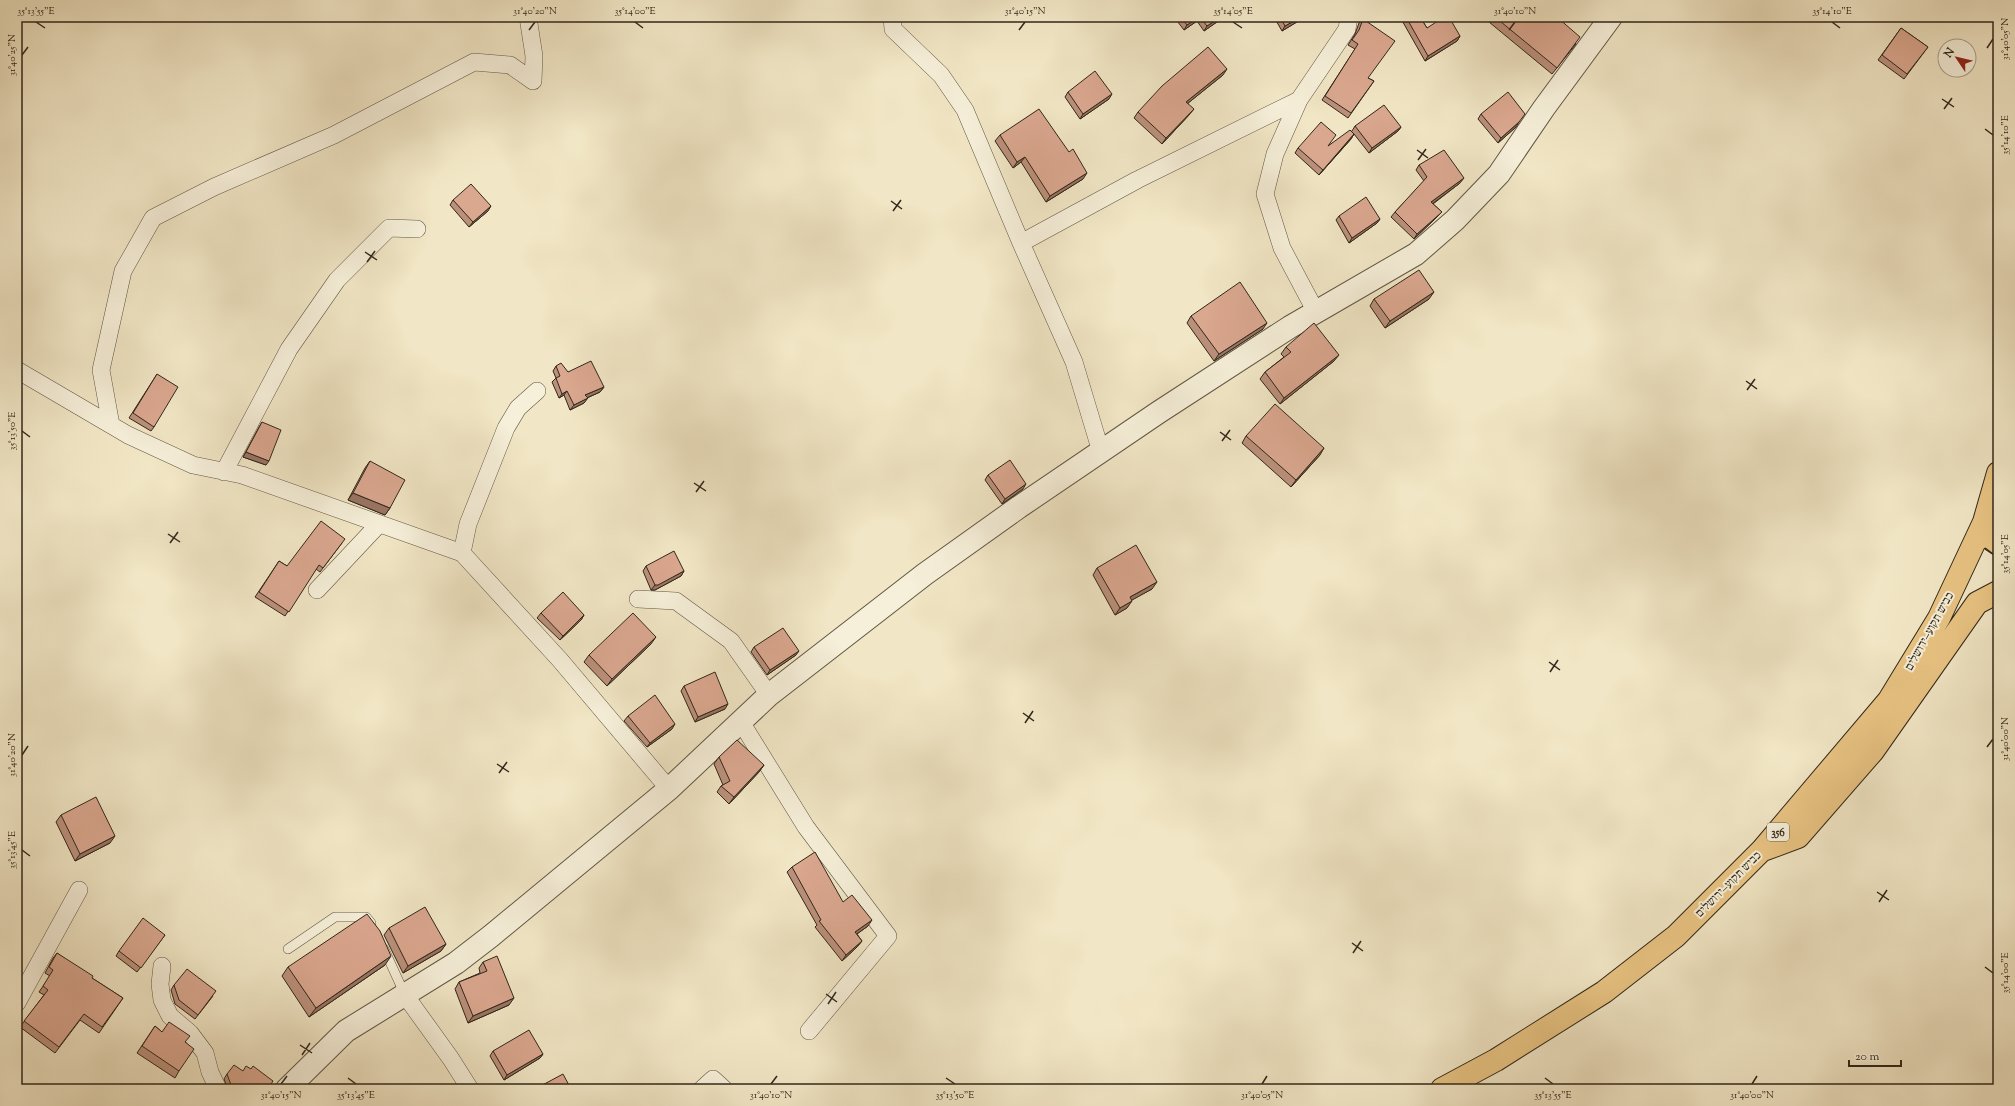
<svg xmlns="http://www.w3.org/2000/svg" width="2015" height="1106" viewBox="0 0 2015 1106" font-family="'Sorts Mill Goudy','Frank Ruhl Libre',serif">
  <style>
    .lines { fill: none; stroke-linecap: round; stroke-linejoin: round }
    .service-casing { stroke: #605745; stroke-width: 10 }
    .minor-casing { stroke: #605745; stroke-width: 18 }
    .tertiary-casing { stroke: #605745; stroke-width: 24 }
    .primary-casing { stroke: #30271a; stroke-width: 24 }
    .service { stroke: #f6efd9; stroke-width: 9 }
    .minor { stroke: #f6efd9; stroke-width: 17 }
    .tertiary { stroke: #f6efd9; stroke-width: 22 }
    .primary { stroke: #e8c382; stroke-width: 22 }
    .wall { fill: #bb907b; stroke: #30271a }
    .shaded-wall { fill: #997564; stroke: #30271a }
    .building { fill: #daa78f; stroke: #30271a }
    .ticks { fill: none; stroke: #30271a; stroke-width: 1.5 }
    .labels { text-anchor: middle; stroke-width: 4; stroke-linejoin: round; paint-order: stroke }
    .shield { fill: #f6efd9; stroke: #6b6353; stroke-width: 1 }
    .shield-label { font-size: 11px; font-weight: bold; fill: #30271a }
    .street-label { font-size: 12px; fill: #30271a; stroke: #f6efd9 }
    .neatline { fill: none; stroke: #30271a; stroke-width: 1.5 }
    .ticks-label { font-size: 10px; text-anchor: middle; fill: #30271a }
  </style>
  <rect width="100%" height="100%" fill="#f1e6c5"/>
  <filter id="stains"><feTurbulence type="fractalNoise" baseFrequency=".005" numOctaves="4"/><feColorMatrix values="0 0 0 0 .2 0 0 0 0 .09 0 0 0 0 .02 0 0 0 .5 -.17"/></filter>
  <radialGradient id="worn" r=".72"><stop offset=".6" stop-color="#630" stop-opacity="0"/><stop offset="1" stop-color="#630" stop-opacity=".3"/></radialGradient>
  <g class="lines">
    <defs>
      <path id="service" d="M288,949L335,917H366L371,923
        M384,949L405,995"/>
      <path id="minor" d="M892,17L893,29L941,75L965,110L1021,243L1074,362L1101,452
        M1021,243L1137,180L1299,100
        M1316,312L1282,248L1265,194L1275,154L1299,100L1347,29L1349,17
        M17,370L128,435L193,465L242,475L462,553L560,660L669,789
        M111,425L101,370L123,271L153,218L214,187L334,135L474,62L510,65L533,81L534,56L528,17
        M224,472L289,349L337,280L389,228L417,229
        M462,553L468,524L506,428L518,408L537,391
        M317,590L379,524
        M638,599L676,601L731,641L769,695
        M741,722L806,827L888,936L809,1031
        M162,966L160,984L162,1000L170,1016L190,1033L205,1053L210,1072L218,1089
        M405,995L451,1059L470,1089
        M17,1003L79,890
        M702,1089L713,1079L724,1089"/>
      <path id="tertiary" d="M287,1089L346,1031L456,963L491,936L669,789L769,695L925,574L1019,507L1159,412L1290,327L1416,254L1455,220L1499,174L1544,108L1611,17"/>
      <path id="primary" d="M1994,523L1984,522L1992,540L1998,544
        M1763,850L1798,837L1873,751L1977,603L1998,592
        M1442,1089L1496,1060L1604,992L1676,936L1762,850L1889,700L1939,618L1984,522L1998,473"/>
    </defs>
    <!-- service casing -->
    <use href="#service" class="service-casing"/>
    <!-- minor casing -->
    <use href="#minor" class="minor-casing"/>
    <!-- tertiary casing -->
    <use href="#tertiary" class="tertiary-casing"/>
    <!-- primary casing -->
    <use href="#primary" class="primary-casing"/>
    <!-- service -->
    <use href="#service" class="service"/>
    <!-- minor -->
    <use href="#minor" class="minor"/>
    <!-- tertiary -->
    <use href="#tertiary" class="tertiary"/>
    <!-- primary -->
    <use href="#primary" class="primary"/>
  </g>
  <!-- wall -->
  <path class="wall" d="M1174,17H1224L1204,31L1197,21L1184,30Z
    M1274,17H1305L1282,31Z
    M1400,17H1420L1427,28L1460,36L1457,41L1425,61Z
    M1493,17H1562L1559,19L1576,44L1552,74L1489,22Z
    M1363,19L1368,78L1374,81L1348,118L1322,100L1355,49L1348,45L1355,34L1359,23Z
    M1901,28L1928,47L1904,79L1878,60Z
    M1223,75L1188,103L1189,115L1162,144L1134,118L1138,112Z
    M1068,92L1109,99L1080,119L1065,97Z
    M1481,114L1516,127L1498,143L1478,119Z
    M1355,126L1401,127L1398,131L1369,153L1354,134L1351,139L1319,175L1295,153L1298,148L1328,146L1352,131Z
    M1000,135L1069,152L1083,179L1046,202L1021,162L1013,168L995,141Z
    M1419,165L1460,183L1433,204L1442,212L1438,216L1414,239L1391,217L1395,212L1424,181L1416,170Z
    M453,200L488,211L469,227L450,205Z
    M1339,216L1380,219L1377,223L1349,243L1336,220Z
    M1374,299H1429L1385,328L1370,306Z
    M1191,316L1263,329L1214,361L1187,323Z
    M1286,347L1334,361L1280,404L1260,379L1265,372L1284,357L1281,354Z
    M556,366L568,372L604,387L600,392L587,398L584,403L570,410L564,395L559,398L552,382L556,378L553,371Z
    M157,374L154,427L151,431L129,418Z
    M262,422L266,465L243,457L259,427Z
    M1246,436L1320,455L1291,487L1242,443Z
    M370,461L390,508L385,515L348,500L365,468Z
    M988,475L1023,489L1002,504L985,480Z
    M342,543L320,572L316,569L285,616L255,597L279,561L287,566Z
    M646,566L684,571L681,576L655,590H651L643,571Z
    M1097,568L1152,589L1131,600L1127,608L1115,615L1093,575Z
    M541,613L584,615L581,620L560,640L537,618Z
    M651,644L607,686L584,662L589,655Z
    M754,647L796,655L767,675L751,652Z
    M684,686L725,709L695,722L681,691Z
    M628,716L672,729L647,747L624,721Z
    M719,757L764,765L759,772L729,804L717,792L721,786L723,785L714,764Z
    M61,815L110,843L75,861L56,822Z
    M792,867L843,902L868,926L857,934L862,941L857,947L842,961L815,927L817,925L787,872Z
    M389,928L446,944L441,951L403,973L384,935Z
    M165,935L137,972L116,956L119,951Z
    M57,953L92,978L123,998L99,1033L80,1020L55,1053L20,1027L44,995L39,992L50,976L45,973L53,958Z
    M483,962L509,1005L468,1023L455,989L459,982L480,973L479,968Z
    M385,965L309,1017L282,976L288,967Z
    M174,985L213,996L195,1019L175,1004L171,990Z
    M155,1026L162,1032L185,1042L179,1071L175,1078L137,1053Z
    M493,1051L543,1054L540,1058L504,1080L490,1056Z
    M227,1074L268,1089H228L224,1079Z"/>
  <!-- shaded-wall -->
  <path class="shaded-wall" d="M1199,17L1197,21L1184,30L1187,25Z
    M1221,17H1224L1204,31L1207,26Z
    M1301,17H1305L1282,31L1285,26Z
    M1460,36L1457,41L1425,61L1428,56Z
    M1227,69L1223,75L1182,108L1186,102Z
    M1112,94L1109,99L1080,119L1083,114Z
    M1194,109L1189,115L1162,144L1166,138Z
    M1519,122L1516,127L1498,143L1501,138Z
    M1401,127L1398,131L1369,153L1372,148Z
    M1354,134L1351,139L1319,175L1323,170Z
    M1025,157L1021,162L1013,168L1017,162Z
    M1087,173L1083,179L1046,202L1050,196Z
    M1464,178L1460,183L1428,207L1431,202Z
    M491,206L488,211L469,227L473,222Z
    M1442,212L1438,216L1414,239L1417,234Z
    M1380,219L1377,223L1349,243L1352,238Z
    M1434,292L1429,299L1385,328L1390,321Z
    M1267,323L1263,329L1214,361L1219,354Z
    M1339,355L1334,361L1280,404L1284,398Z
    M604,387L600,392L582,400L585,395Z
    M567,391L564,395L559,398L562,394Z
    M588,398L584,403L570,410L574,405Z
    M1324,448L1320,455L1291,487L1296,480Z
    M246,452L269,461L266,465L243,457Z
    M1026,484L1023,489L1002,504L1005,499Z
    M353,493L390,508L385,515L348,500Z
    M684,571L681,576L655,590H651L655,585Z
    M1157,582L1152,589L1125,604L1130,597Z
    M1132,601L1127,608L1115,615L1120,608Z
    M584,615L581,620L560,640L563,636Z
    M656,637L651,644L607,686L612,679Z
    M799,651L796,655L767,675L770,670Z
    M728,704L725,709L695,722L698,717Z
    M675,724L672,729L647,747L650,743Z
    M764,765L759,772L729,804L734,797Z
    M115,836L110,843L75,861L80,854Z
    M872,920L868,926L851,938L855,932Z
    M862,941L857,947L842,961L846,955Z
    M446,944L441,951L403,973L408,966Z
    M391,956L385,965L309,1017L316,1008Z
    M514,998L509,1005L468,1023L473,1016Z
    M543,1054L540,1058L504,1080L507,1075Z"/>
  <!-- building -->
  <path class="building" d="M1181,17H1199L1187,25Z
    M1200,17H1221L1207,26Z
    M1280,17H1301L1285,26Z
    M1406,17H1420L1427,28L1444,17H1449L1460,36L1428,56Z
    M1495,17H1560L1558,18L1580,37L1557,68Z
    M1363,19L1395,41L1368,78L1374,81L1351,113L1325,96L1358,44L1352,40L1359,30Z
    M1901,28L1928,47L1907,74L1882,55Z
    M1208,47L1227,69L1186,102L1194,109L1166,138L1138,112L1162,86Z
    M1095,71L1112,94L1083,114L1068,92Z
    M1508,92L1525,114L1519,122L1501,138L1481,114Z
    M1384,105L1401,127L1372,148L1355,126Z
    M1039,109L1069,152L1073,149L1087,173L1050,196L1025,157L1017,162L1000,135Z
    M1321,122L1336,135L1328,146L1350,130L1354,134L1323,170L1298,148Z
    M1444,150L1464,178L1431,202L1442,212L1417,234L1395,212L1427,177L1419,165Z
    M471,184L491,206L473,222L453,200Z
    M1366,197L1380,219L1352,238L1339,216Z
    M1419,270L1434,292L1390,321L1374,299Z
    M1240,282L1267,323L1219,354L1191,316Z
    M1314,323L1339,355L1284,398L1265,372L1291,352L1286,347Z
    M591,361L604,387L585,395L588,398L574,405L567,391L562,394L556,378L560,376L556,366L561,363L568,372Z
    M157,374L178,387L154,427L133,413Z
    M1275,404L1324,448L1296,480L1246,436Z
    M262,422L281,430L269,461L246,452Z
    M1010,460L1026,484L1005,499L988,475Z
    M370,461L405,480L390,508L353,493Z
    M321,521L345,539L323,568L319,565L289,612L259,592L279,561L287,566Z
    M1136,545L1157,582L1130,597L1132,601L1120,608L1097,568Z
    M674,551L684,571L658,585H655L646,566Z
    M563,592L584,615L563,636L541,613Z
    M633,613L656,637L612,679L589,655Z
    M783,628L799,651L770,670L754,647Z
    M715,672L728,704L698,717L684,686Z
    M655,695L675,724L650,743L628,716Z
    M737,740L764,765L734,797L721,786L730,781L719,757Z
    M96,797L115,836L80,854L61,815Z
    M815,852L843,902L852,895L872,920L855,932L862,941L846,955L819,921L821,920L792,867Z
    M425,907L446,944L408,966L389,928Z
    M367,914L380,931L391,956L316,1008L288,967Z
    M143,918L165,935L141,968L119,951Z
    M57,953L93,976L92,978L123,998L102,1027L84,1014L59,1047L24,1021L48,990L43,986L53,970L49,967Z
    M497,956L514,998L473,1016L459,982L487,971L483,962Z
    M187,969L216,991L198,1015L179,1000L174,985Z
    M169,1022L190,1036L185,1042L194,1049L179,1071L142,1046L155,1026L162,1032Z
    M529,1030L543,1054L507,1075L493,1051Z
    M234,1065L243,1071L246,1066L251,1069L253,1066L273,1081L268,1089H230L231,1085L227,1074Z
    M563,1074L571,1089H535Z"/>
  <!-- ticks -->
  <path class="ticks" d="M36,22L45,28M635,22L643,28M1233,22L1242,28M1832,22L1840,28M529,30L535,22M1019,30L1025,22M1509,30L1515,22M1987,48L1993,39M22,55L28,47M1942,99L1954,107M1944,109L1952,98M1985,129L1993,135M1417,150L1428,158M1418,160L1426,149M891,201L902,209M893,211L901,200M365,252L377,260M367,262L375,251M1746,381L1757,389M1747,390L1755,379M22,431L30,437M1220,432L1231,440M1222,441L1230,430M694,483L706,491M696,492L704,481M168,534L180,542M170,543L178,532M1985,548L1993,554M1549,662L1560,670M1550,672L1558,660M1023,713L1034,721M1025,723L1033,711M1987,747L1993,739M22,755L28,746M497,764L509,772M499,773L507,762M22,850L30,856M1877,892L1889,900M1879,902L1887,890M1352,943L1363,951M1353,953L1361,941M1985,967L1993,973M826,994L837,1002M828,1004L836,992M300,1045L312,1053M302,1055L310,1043M348,1078L356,1084M946,1078L955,1084M1545,1078L1553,1084M281,1084L287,1076M771,1084L777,1076M1262,1084L1267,1076M1752,1084L1757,1076"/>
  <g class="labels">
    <!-- shield labels -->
    <rect class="shield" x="1767" y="823" width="22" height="18" rx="3"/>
    <g class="shield-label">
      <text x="1778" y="836">356</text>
    </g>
    <!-- street labels -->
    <g class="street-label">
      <text transform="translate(1929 631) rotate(-61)" y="4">כביש תקוע–ירושלים</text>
      <text transform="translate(1728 884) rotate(-45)" y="4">כביש תקוע–ירושלים</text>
    </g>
  </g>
  <!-- margin -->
  <rect width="2015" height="1106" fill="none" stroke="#f1e6c5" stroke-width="44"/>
  <!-- north arrow -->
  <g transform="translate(1957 58) rotate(305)"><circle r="19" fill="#f6efd9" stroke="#a79f8d"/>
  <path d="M0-3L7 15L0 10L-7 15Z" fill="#8f2418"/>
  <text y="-6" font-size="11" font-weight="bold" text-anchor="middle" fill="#30271a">N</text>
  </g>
  <!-- scale -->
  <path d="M1849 1060v6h52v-6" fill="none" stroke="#30271a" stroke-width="2"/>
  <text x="1855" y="1060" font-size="12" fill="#30271a" stroke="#f6efd9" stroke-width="3" paint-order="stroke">20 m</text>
  <rect x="22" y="22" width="1971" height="1062" class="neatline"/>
  <g class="ticks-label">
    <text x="36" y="14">35°13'55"E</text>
    <text x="535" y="14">31°40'20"N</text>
    <text x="635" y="14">35°14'00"E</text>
    <text x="1025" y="14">31°40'15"N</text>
    <text x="1233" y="14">35°14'05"E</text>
    <text x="1515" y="14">31°40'10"N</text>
    <text x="1832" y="14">35°14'10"E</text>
    <text transform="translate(2004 39) rotate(-90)" y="4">31°40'05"N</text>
    <text transform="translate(11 55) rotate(-90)" y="4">31°40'25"N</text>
    <text transform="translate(2004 135) rotate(-90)" y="4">35°14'10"E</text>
    <text transform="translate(11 431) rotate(-90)" y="4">35°13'50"E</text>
    <text transform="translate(2004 554) rotate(-90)" y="4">35°14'05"E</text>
    <text transform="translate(2004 739) rotate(-90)" y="4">31°40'00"N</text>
    <text transform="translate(11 755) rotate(-90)" y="4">31°40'20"N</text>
    <text transform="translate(11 850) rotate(-90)" y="4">35°13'45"E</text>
    <text transform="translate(2004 973) rotate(-90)" y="4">35°14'00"E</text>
    <text x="281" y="1098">31°40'15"N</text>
    <text x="356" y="1098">35°13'45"E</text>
    <text x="771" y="1098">31°40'10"N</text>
    <text x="955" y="1098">35°13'50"E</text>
    <text x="1262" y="1098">31°40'05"N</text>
    <text x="1553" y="1098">35°13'55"E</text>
    <text x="1752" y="1098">31°40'00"N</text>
  </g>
  <rect width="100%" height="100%" filter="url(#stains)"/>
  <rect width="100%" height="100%" fill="url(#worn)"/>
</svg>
